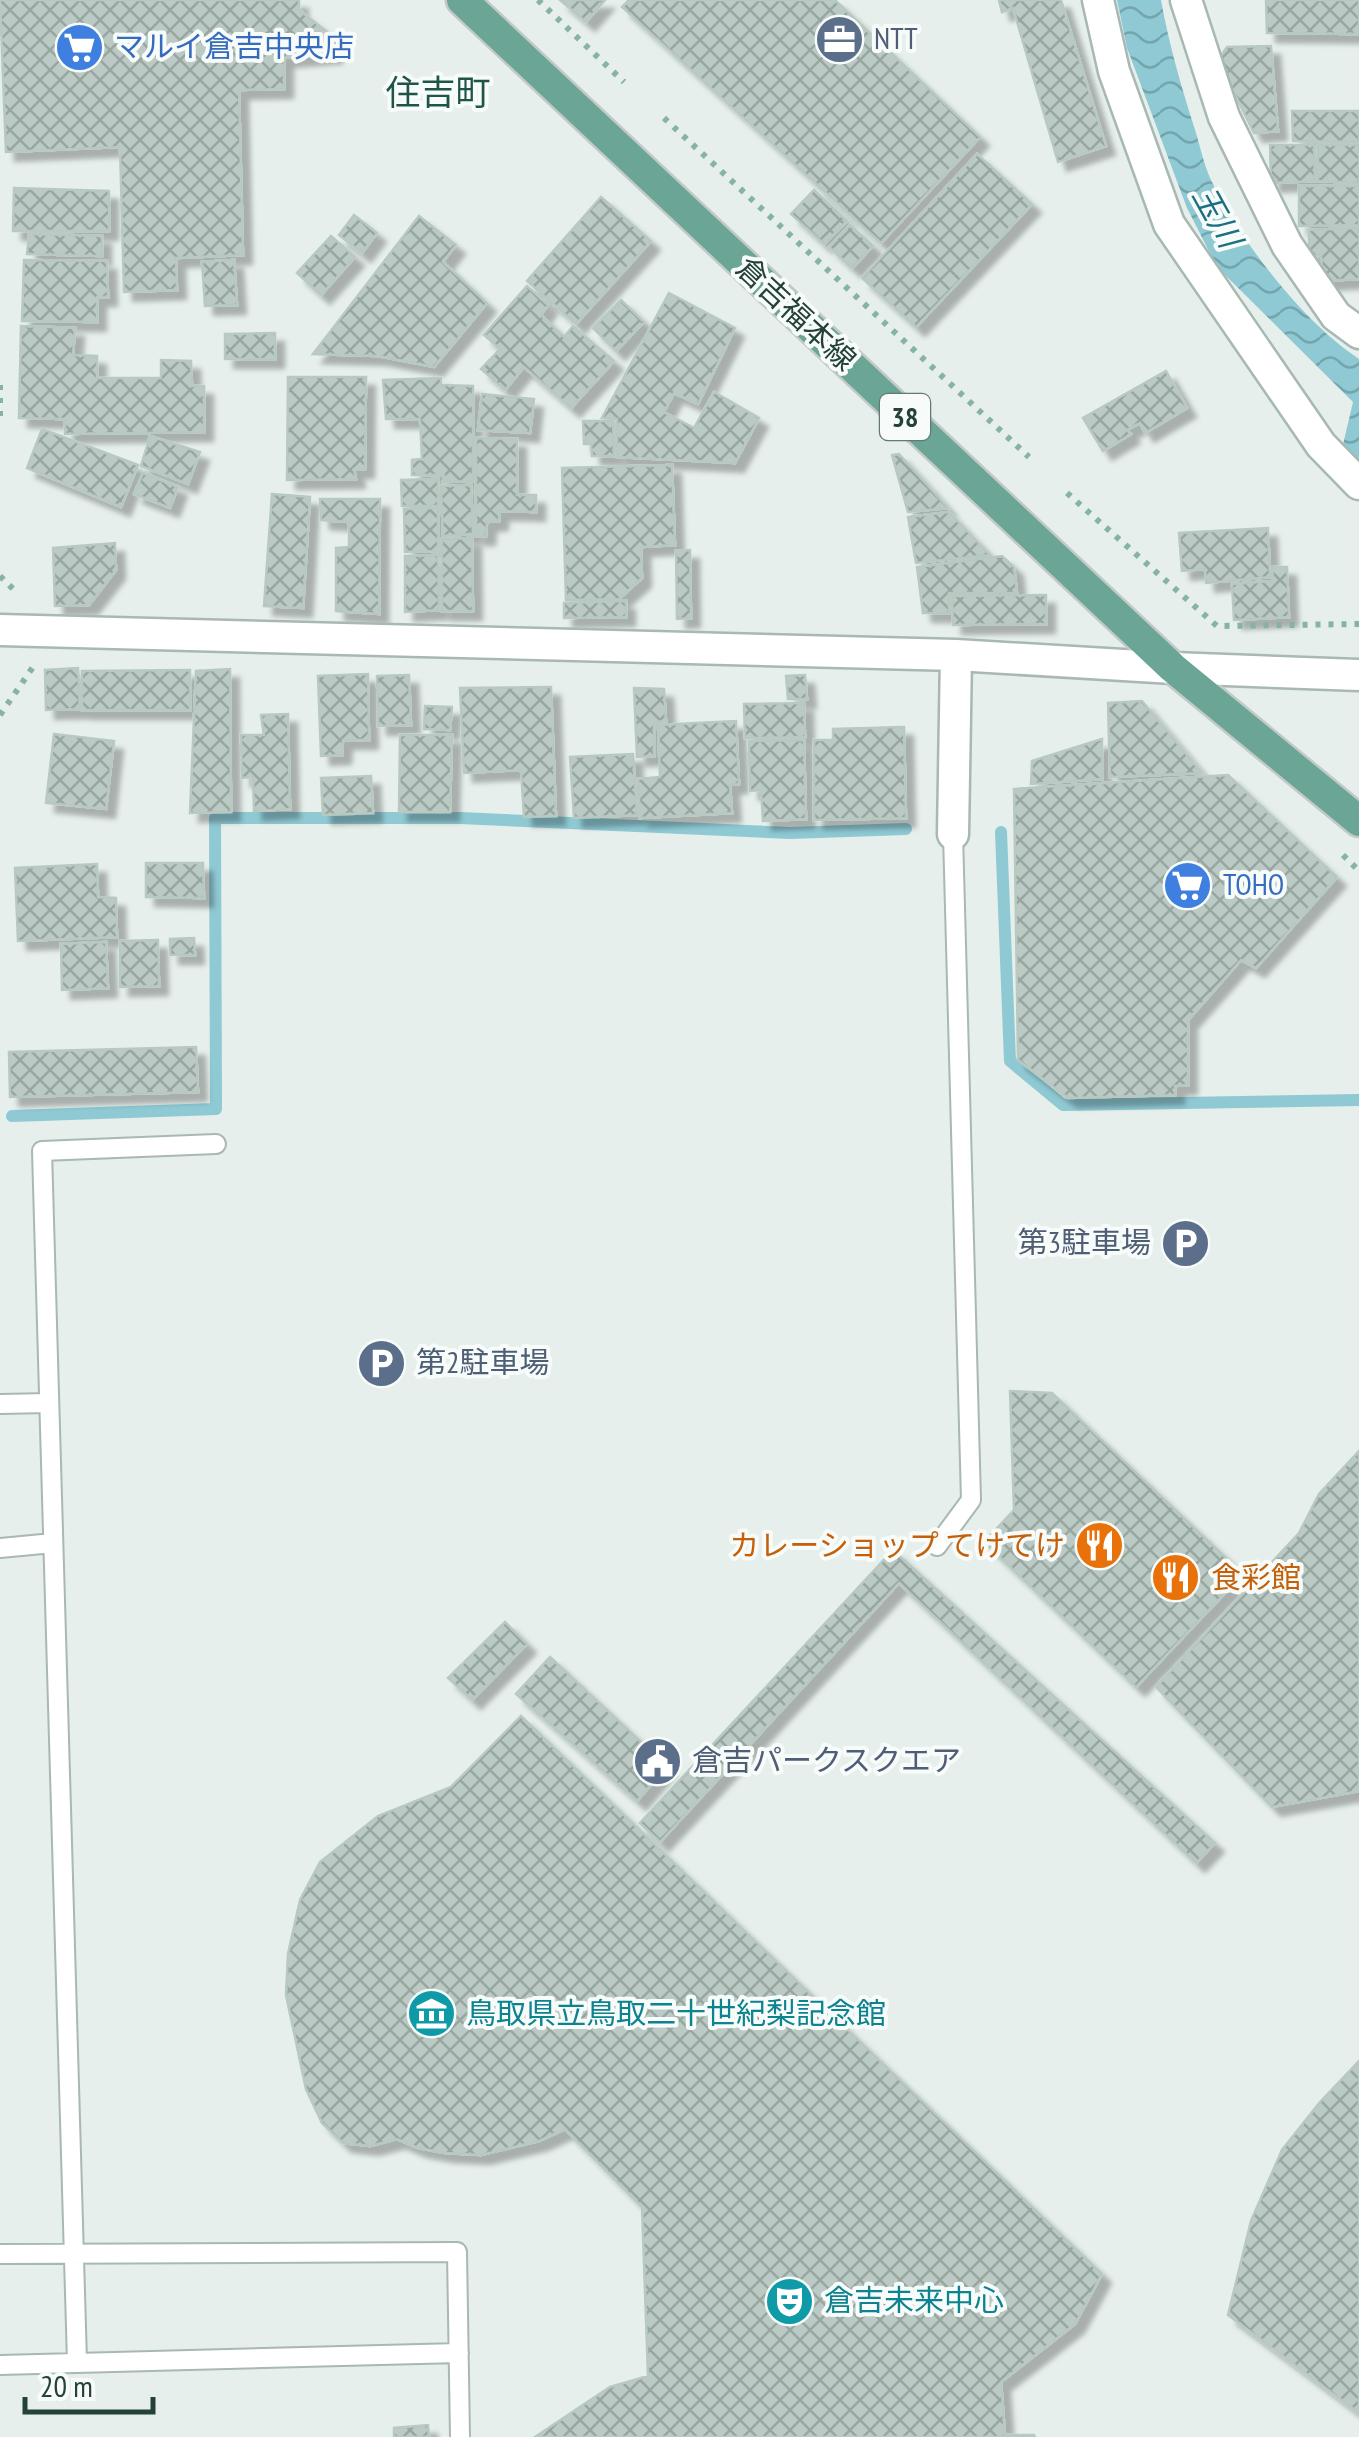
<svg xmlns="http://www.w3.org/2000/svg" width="1359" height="2437" viewBox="0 0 1359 2437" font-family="'PT Sans Narrow','Noto Sans JP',sans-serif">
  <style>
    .water { fill: url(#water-waves) }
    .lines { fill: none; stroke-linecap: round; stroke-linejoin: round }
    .stream { stroke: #8ec9d4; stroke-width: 12 }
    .building { fill: url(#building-cross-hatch); stroke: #b8c9c2; stroke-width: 2.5; filter: url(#shadow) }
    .lane-casing { stroke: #a8b8b2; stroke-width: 22 }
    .street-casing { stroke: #a8b8b2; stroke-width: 35 }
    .primary-casing { stroke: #c2cac8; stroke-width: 35 }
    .path { stroke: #86b3a5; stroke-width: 6; stroke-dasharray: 5 8; stroke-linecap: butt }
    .lane { stroke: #fff; stroke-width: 18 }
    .street { stroke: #fff; stroke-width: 30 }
    .primary { stroke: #6aa596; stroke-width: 30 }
    .labels { text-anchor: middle; stroke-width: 8; stroke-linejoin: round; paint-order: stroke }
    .shield { fill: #f7fbf9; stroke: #637a73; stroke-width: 2.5 }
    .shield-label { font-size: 28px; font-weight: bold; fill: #24423a }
    .service-label { font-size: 30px; fill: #4e5e75; stroke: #f7fbf9; text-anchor: start }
    .shop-label { font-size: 30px; fill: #366cbe; stroke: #f7fbf9; text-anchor: start }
    .street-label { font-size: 30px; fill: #24423a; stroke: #f7fbf9 }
    .food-label { font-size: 30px; fill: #c56008; stroke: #f7fbf9; text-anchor: end }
    .culture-label { font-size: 30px; fill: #0d838f; stroke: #f7fbf9; text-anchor: start }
    .water-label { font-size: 32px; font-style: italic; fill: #1c6f80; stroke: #f7fbf9 }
    .quarter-label { font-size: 35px; fill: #1f5548; stroke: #f7fbf9 }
  </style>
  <defs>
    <pattern id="water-waves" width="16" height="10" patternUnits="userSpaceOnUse" patternTransform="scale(2.5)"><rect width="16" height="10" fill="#8ec9d4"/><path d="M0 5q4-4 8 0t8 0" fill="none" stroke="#74a5ad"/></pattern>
    <pattern id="building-cross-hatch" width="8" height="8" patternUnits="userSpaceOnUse" patternTransform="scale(2.5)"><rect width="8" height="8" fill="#bbcac4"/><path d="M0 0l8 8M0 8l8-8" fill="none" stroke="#98a6a0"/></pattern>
    <filter id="shadow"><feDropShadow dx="9" dy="9" stdDeviation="2.5" flood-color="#0004"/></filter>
  </defs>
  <rect width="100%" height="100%" fill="#e6efeb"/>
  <!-- water -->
  <path class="water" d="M1117,0H1161C1169,45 1182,89 1196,133C1201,150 1205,169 1213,184C1242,243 1304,323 1359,359V459L1341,453L1353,402L1217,267L1187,208L1127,48Z"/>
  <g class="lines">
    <!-- stream -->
    <path class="stream" d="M1001,832L1010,1061L1063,1105L1359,1100
      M12,1116L216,1109L215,818H460L790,833L906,829"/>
  </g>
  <!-- building -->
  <path class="building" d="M0,0H299V10L334,37L333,54L284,58V89L239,90L243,255L176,258L177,290L124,292L120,147L6,152Z
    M560,0H605L586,22Z
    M629,0H835L980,137L881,243L622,7Z
    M999,0H1061L1106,146L1058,162L1013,8L1002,12Z
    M1266,0H1359V34L1267,33Z
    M1271,46L1278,131L1254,133L1218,60L1227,47Z
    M1292,111H1359V142L1293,141Z
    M1270,145H1314L1315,181L1271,183Z
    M1318,145H1359V183L1318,181Z
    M977,154L1032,204L916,327L862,278Z
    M1299,186H1359V225L1299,226Z
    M14,188L109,191V231H13Z
    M814,190L847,221L824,244L791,214Z
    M601,197L651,241L576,324L527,281Z
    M354,215L377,233L362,253L339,235Z
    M419,216L456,245L443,262L487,303L434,367L378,356L313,354Z
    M850,225L873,246L852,268L829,247Z
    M1359,228V279L1323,281L1321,255L1309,256V230Z
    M29,234L102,236V256L27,254Z
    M331,236L355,257L321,295L297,273Z
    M24,260L107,261L108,297H97V322L22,321Z
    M234,260L237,305L205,306L202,262Z
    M527,286L548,305L541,315L564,337L573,326L614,361L571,408L524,367L505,390L481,369L500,349L484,335Z
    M669,293L735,328L698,404L674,393L664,412L694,428L714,392L759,418L735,463L617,457V419L602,418Z
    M621,300L644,322L616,351L593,328Z
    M21,326L75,328L73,355L97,356V378H161V360L191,361L192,386H204V432L65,434V419L19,418Z
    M275,333V359H225V334Z
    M1166,371L1187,408L1145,433L1140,423L1127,430L1131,434L1103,451L1083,418Z
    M288,377H366L365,469H354L356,479L287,480Z
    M441,378V385L473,386V481L443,482L444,475H412V460L422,459L420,419H386L383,380Z
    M482,394L534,399L530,433L478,430Z
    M583,421H613L614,456H592L591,444H584Z
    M42,429L138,465L121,507L27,468Z
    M150,436L200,452L188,484L141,466Z
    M476,438L517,439V495H536V512L499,511V521L487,522L486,536H476Z
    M899,454L948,508L908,512L892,455Z
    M672,465L675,545L641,547L642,578L619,599L566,600L562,468Z
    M143,473L178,487L170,508L134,494Z
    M438,479V506H402L401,480Z
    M471,485L473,534L443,536L441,486Z
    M272,494L310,497L303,608L264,606Z
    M320,499H380L379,614L336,611V548L349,547V522L321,520Z
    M438,508V551L405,552L404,509Z
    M949,512L990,555L916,563L908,517Z
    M1268,528L1270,577L1206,583L1205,569L1182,571L1179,533Z
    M472,538L473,611H442V539Z
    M115,543L116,570L89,605L55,606L53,548Z
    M690,550L691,618L677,619L676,551Z
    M438,555L439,610L405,612V556Z
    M1002,556L1014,567L1017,593H949V613H923L917,567Z
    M1272,567H1287L1289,617L1234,620L1232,584L1273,581Z
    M1046,595V624L953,625L952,596Z
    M626,601V617L564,618V603Z
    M78,668L80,709L46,710L45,670Z
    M230,669L231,812L190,813L196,671Z
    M190,670V710H82V671Z
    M368,674L369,740H343L342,755L321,756L318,676Z
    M409,675L411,725L378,726L377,676Z
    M805,675L807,699H788L786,676Z
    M551,687L556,816L524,817L521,770L464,773L460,688Z
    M634,688L664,689L666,721L654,722V756L637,757Z
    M1142,701L1202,773L1110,777L1108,703Z
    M804,703L805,737L745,738L744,704Z
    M425,706L452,707L450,730L424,729Z
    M288,714L290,809L254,811L253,777L242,778L241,735H264L261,715Z
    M736,721L739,784L730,785L732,813L640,818L638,779L660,777L658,725Z
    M904,727L906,818L814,820V740H833V729Z
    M54,734L114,741L106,809L46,803Z
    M400,735H452L450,812H399Z
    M1102,739V779L1031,784L1032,761Z
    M804,740L806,819L763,821L761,790L750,791L749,741Z
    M633,754L637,815L574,818L570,757Z
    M1228,775L1337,877L1256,968L1241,960L1188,1020V1085L1175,1086V1095L1068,1098L1018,1060L1014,789Z
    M371,776L373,813L323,815L321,778Z
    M146,863H203L204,898L146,897Z
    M97,864L98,897L116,898L117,937L18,941L15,868Z
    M194,938L195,955H170V939Z
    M158,940L159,986L120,987V941Z
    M106,942L108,988L62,990L61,944Z
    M196,1047L198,1092L10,1097L9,1052Z
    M1010,1391L1052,1393L1243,1574L1136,1687L984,1542L1014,1510Z
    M1359,1451V1791L1272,1807L1156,1687L1299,1533L1319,1494Z
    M893,1550L1215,1843L1196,1863L899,1583L660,1842L640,1823Z
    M505,1622L527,1644L472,1700L448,1678Z
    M550,1657L667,1766L637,1801L516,1694Z
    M521,1716L1102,2274L1075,2324L1001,2382L1005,2435H1034L1035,2437H535L610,2387L648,2376L642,2207L565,2129L539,2141L481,2155L445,2153L418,2148L397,2139L370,2146L343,2143L322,2123L306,2089L286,1995L288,1954L300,1900L320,1862L378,1816L451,1787Z
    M1359,2061V2413L1228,2315L1251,2221L1282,2150L1320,2102Z
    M428,2425L429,2437H394V2428Z"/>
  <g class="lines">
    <defs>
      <path id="lane" d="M0,1404L49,1403
        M937,1546L971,1500L953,834
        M0,1548L53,1543
        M0,2254L457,2252L460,2437
        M77,2362L42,1151L216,1144
        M0,2365L459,2353"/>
      <path id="street" d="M1098,0L1114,71L1169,224L1321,445L1359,484
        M1186,0L1224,117L1287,245L1336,316L1359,333
        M0,630L956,655L1173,668L1359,675
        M953,834L956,655"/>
      <path id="primary" d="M462,0L1173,668L1359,821"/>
    </defs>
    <!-- lane casing -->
    <use href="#lane" class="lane-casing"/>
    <!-- street casing -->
    <use href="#street" class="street-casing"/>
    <!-- primary casing -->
    <use href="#primary" class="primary-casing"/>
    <!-- path -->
    <path class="path" d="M538,0L624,82
      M664,118L1029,457
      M0,385V417
      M1067,493L1217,626L1359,624
      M0,576L17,593
      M0,715L33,667
      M1343,855L1359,871"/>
    <!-- lane -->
    <use href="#lane" class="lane"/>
    <!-- street -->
    <use href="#street" class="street"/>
    <!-- primary -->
    <use href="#primary" class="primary"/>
  </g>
  <!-- icons -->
  <defs>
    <symbol id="office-disc" viewBox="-11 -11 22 22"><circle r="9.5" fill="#5c6f8a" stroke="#f7fbf9"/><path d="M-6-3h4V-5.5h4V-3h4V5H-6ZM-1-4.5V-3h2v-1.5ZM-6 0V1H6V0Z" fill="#fff"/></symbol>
    <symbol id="supermarket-disc" viewBox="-11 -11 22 22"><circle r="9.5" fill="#3f7fe0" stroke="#f7fbf9"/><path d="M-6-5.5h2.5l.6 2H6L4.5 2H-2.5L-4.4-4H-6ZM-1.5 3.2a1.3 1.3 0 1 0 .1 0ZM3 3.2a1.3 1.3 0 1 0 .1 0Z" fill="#fff"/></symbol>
    <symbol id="parking-disc" viewBox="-11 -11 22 22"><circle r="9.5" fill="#5c6f8a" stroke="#f7fbf9"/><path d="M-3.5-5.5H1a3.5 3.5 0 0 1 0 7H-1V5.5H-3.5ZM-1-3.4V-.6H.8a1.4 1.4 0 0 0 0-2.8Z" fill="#fff"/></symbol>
    <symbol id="restaurant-disc" viewBox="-11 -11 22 22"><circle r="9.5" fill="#e8710a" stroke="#f7fbf9"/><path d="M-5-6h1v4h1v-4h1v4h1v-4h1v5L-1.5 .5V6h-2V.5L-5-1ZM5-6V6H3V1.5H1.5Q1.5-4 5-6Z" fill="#fff"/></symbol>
    <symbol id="civic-disc" viewBox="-11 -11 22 22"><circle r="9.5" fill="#5c6f8a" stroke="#f7fbf9"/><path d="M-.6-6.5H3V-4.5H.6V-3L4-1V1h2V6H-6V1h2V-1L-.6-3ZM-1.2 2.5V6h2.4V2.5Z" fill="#fff"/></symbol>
    <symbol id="museum-disc" viewBox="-11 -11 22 22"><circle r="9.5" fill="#0f9aa8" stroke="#f7fbf9"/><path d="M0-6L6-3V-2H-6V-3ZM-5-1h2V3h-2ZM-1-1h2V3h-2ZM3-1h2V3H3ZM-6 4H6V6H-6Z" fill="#fff"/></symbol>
    <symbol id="theatre-disc" viewBox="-11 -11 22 22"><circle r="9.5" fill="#0f9aa8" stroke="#f7fbf9"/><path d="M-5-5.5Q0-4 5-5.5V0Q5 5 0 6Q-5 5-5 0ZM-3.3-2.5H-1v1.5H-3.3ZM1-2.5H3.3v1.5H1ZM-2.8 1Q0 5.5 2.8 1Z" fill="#fff"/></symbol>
  </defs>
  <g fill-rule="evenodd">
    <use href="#office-disc" x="812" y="12" width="55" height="55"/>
    <use href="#supermarket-disc" x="52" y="20" width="55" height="55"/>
    <use href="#supermarket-disc" x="1160" y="858" width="55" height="55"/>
    <use href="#parking-disc" x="1158" y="1216" width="55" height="55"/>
    <use href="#parking-disc" x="354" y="1336" width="55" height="55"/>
    <use href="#restaurant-disc" x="1072" y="1518" width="55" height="55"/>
    <use href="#restaurant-disc" x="1148" y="1550" width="55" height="55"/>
    <use href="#civic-disc" x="630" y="1734" width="55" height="55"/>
    <use href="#museum-disc" x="404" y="1986" width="55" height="55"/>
    <use href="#theatre-disc" x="762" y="2274" width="55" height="55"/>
  </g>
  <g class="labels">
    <!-- shield labels -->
    <rect class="shield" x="880" y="394" width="50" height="46" rx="8"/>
    <g class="shield-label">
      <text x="905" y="427">38</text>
    </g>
    <!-- service labels -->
    <g class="service-label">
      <text x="874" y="49">NTT</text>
      <text x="1151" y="1253" text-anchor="end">第3駐車場</text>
      <text x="416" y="1373">第2駐車場</text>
      <text x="692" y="1771">倉吉パークスクエア</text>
    </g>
    <!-- shop labels -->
    <g class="shop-label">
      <text x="114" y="57">マルイ倉吉中央店</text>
      <text x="1223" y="895">TOHO</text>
    </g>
    <!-- street labels -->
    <g class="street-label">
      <text transform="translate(796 314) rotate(43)" y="10">倉吉福本線</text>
    </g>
    <!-- food labels -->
    <g class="food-label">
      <text x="1065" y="1556">カレーショップ てけてけ</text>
      <text x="1211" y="1588" text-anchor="start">食彩館</text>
    </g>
    <!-- culture labels -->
    <g class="culture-label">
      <text x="466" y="2024">鳥取県立鳥取二十世紀梨記念館</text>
      <text x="824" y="2311">倉吉未来中心</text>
    </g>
    <!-- water labels -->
    <g class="water-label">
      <text transform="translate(1217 217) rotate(61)" y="11">玉川</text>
    </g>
    <!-- quarter labels -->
    <g class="quarter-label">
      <text x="438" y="105">住吉町</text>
    </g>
  </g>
  <!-- scale -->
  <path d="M25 2397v15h128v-15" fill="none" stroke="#24423a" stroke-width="5"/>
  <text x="40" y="2397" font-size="30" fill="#24423a" stroke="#f7fbf9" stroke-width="8" paint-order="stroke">20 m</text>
</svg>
